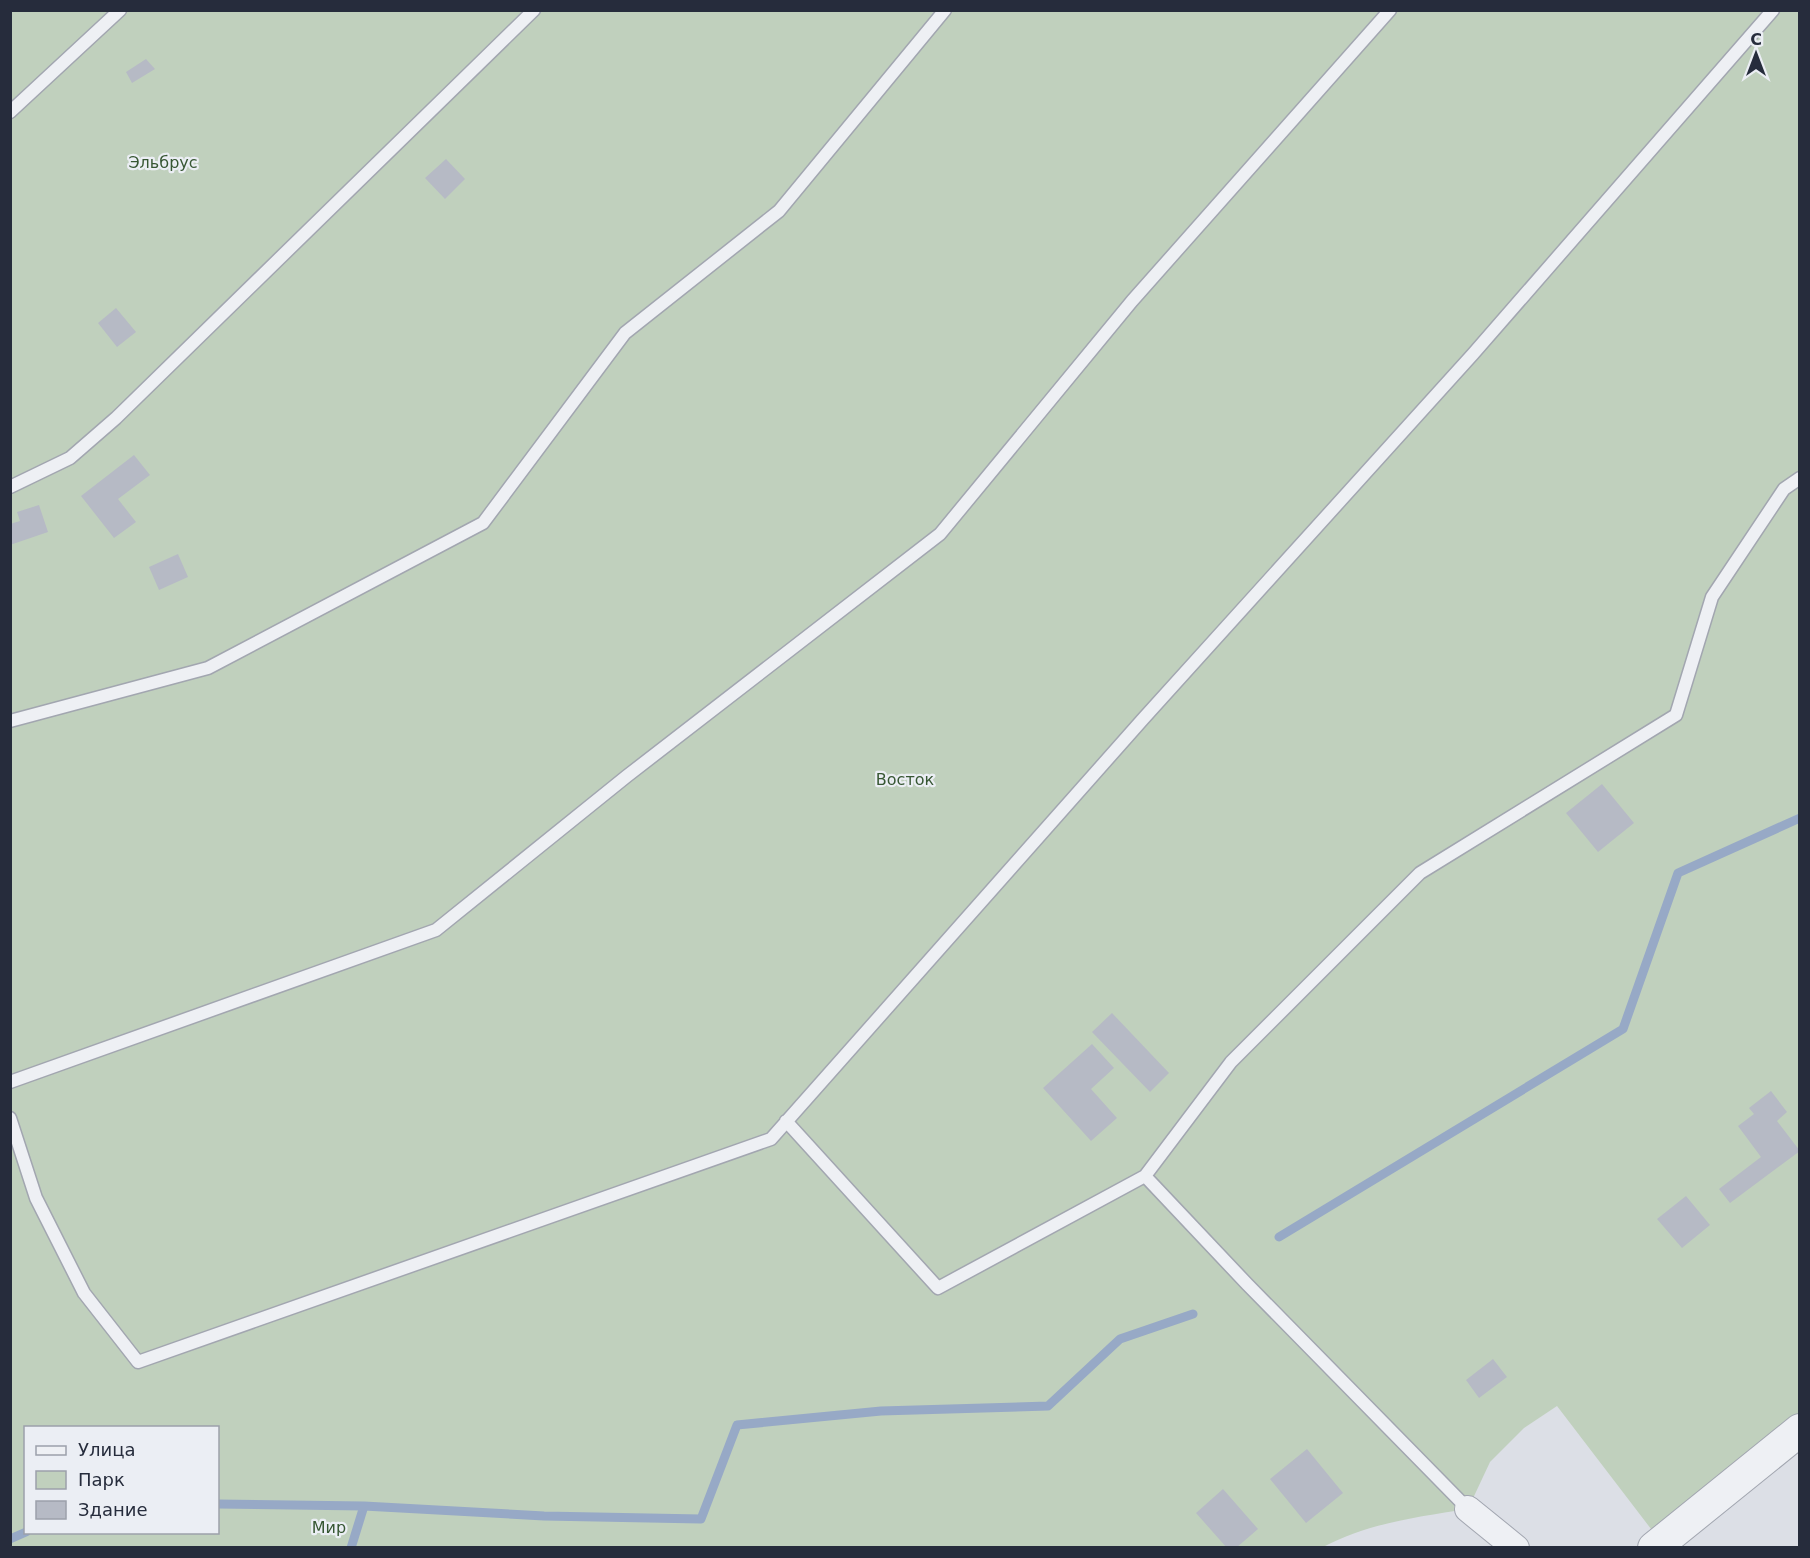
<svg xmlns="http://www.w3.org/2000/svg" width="1810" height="1558" viewBox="0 0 1810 1558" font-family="'DejaVu Sans',sans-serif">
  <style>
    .green { fill: #c0d0bd; fill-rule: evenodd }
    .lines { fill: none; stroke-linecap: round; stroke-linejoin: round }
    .stream { stroke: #97a9c6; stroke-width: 9 }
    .building { fill: #b6bac5 }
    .service-casing { stroke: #a2a6b0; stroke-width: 15 }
    .minor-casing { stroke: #a2a6b0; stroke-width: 28 }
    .tertiary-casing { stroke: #a2a6b0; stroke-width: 34 }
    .service { stroke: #eef0f4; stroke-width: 12 }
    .minor { stroke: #eef0f4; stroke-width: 26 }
    .tertiary { stroke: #eef0f4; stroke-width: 32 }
    .labels { text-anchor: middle; stroke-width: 4.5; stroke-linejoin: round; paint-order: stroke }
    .park-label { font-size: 16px; fill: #375733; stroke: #ebeef4 }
  </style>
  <rect width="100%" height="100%" fill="#dcdfe6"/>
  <!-- green -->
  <path class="green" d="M11,11H1799V1430L1661,1542L1557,1406L1524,1428L1490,1462L1468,1509C1417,1517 1369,1523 1323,1547L11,1548ZM26,1428H218V1532H26Z"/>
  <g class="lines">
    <!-- stream -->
    <path class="stream" d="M1279,1237L1623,1029L1678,873L1800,818
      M218,1504L364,1506L544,1516L701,1519L737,1425L881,1411L1048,1406L1120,1339L1193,1314
      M10,1539L26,1532
      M351,1548L364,1506"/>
  </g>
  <!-- building -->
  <path class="building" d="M146,59L155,69L132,83L126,72Z
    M446,159L465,179L445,199L425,178Z
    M116,308L136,332L117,347L98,323Z
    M134,455L150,475L118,499L136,522L114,538L81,496Z
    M39,505L48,532L10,545V524L20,521L17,512Z
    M178,554L188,577L159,590L149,567Z
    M1602,784L1634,823L1598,852L1566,813Z
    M1112,1013L1169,1073L1150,1092L1092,1032Z
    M1092,1044L1114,1068L1091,1089L1117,1118L1091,1141L1043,1088Z
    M1771,1091L1787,1112L1777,1121L1800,1151L1730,1203L1719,1189L1761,1157L1738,1126L1754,1114L1749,1108Z
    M1686,1196L1710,1225L1682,1248L1657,1219Z
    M1493,1359L1507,1377L1479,1398L1466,1380Z
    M1307,1449L1343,1493L1306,1523L1270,1479Z
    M1223,1489L1258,1529L1236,1548H1227L1196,1513Z"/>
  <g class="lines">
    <defs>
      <path id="service" d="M10,112L120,10
        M10,487L70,458L116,418L534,10
        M10,721L208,668L483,523L625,333L779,211L945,10
        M10,1082L436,930L627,776L940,534L1132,301L1390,10
        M10,1118L36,1198L84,1293L138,1362L771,1139L1143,719L1473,354L1773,10
        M786,1121L938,1288L1145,1176
        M1468,1509L1247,1284L1145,1176L1231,1062L1420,873L1676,715L1712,597L1784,489L1800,478"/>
      <path id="minor" d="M1468,1509L1516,1548"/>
      <path id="tertiary" d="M1654,1548L1800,1430"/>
    </defs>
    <!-- service casing -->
    <use href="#service" class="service-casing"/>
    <!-- minor casing -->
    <use href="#minor" class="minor-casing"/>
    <!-- tertiary casing -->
    <use href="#tertiary" class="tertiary-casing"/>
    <!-- service -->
    <use href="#service" class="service"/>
    <!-- minor -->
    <use href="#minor" class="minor"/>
    <!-- tertiary -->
    <use href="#tertiary" class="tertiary"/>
  </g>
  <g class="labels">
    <!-- park labels -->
    <g class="park-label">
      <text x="163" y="168">Эльбрус</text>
      <text x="905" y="785">Восток</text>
      <text x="329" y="1533">Мир</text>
    </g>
  </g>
  <!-- border -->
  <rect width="1810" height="1558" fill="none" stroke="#262c3c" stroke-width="24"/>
  <!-- legend -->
  <rect x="24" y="1426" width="195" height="108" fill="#ebeef4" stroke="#9ca0aa" stroke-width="1.5"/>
  <rect x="36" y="1446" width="30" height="9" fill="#eef0f4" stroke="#9ca0aa" stroke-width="1.5"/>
  <text x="78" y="1456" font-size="18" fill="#262c3c">Улица</text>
  <rect x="36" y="1471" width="30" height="18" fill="#c0d0bd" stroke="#9ca0aa" stroke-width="1.5"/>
  <text x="78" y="1486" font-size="18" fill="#262c3c">Парк</text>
  <rect x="36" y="1501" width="30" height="18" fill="#b6bac5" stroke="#9ca0aa" stroke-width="1.5"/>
  <text x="78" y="1516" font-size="18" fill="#262c3c">Здание</text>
  <!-- north arrow -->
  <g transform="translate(1756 54)" stroke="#ebeef4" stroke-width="4.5" paint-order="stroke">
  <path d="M0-4.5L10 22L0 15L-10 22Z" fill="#262c3c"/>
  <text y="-9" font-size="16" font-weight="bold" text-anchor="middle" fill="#262c3c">С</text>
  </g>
</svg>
